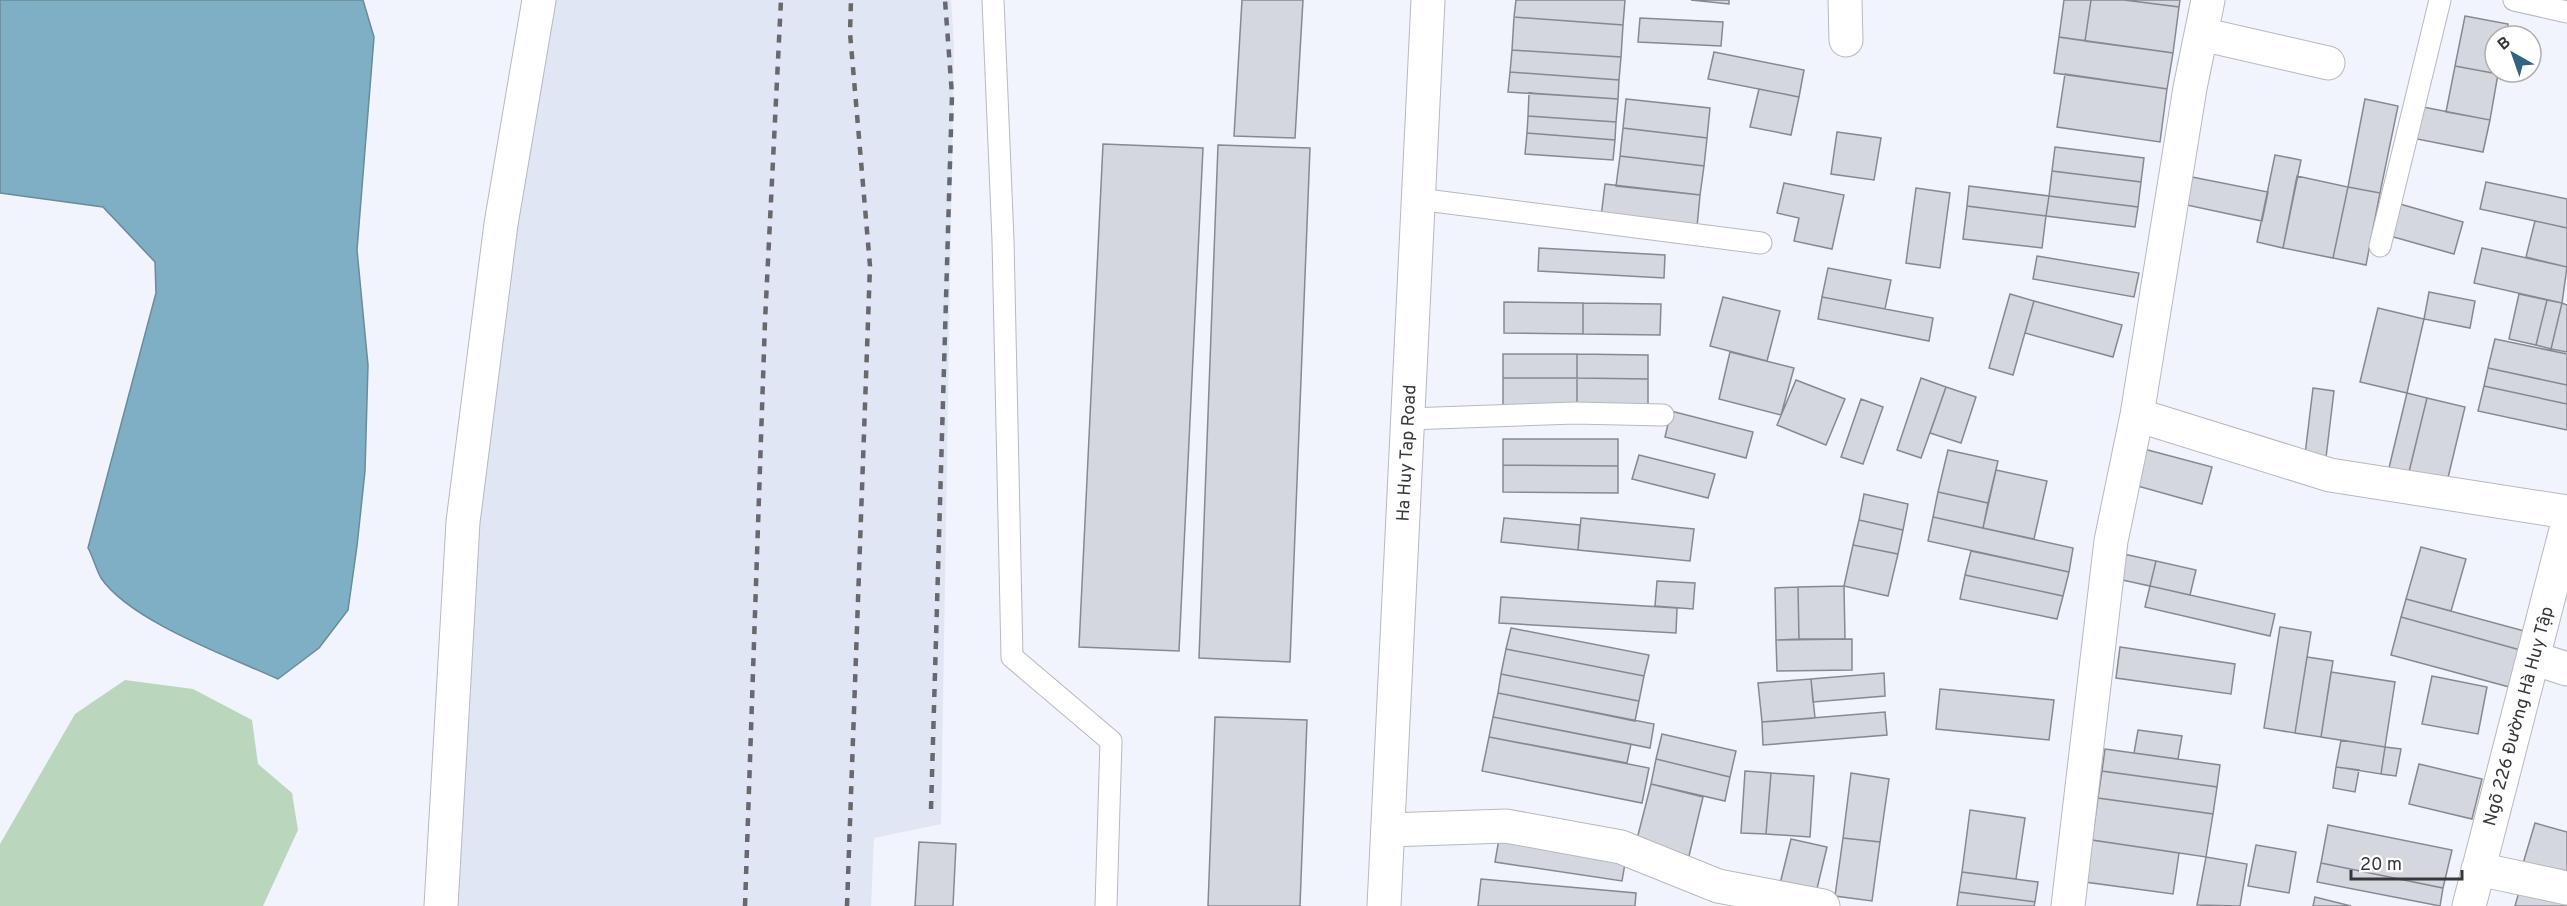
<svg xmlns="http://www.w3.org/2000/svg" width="2567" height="906" viewBox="0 0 2567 906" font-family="Overpass,sans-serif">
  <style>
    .built { fill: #e1e6f4 }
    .green { fill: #bad7bd }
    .water { fill: #7fafc4; stroke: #698b9b; stroke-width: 1.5 }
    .building { fill: #d4d7de; stroke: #868990; stroke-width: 1.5 }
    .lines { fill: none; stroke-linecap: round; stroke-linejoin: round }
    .service-casing { stroke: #b6b9c0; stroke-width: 23 }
    .minor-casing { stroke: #b6b9c0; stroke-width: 35 }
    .primary-casing { stroke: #b6b9c0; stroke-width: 35 }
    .service { stroke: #fff; stroke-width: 21 }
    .minor { stroke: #fff; stroke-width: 33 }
    .primary { stroke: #fff; stroke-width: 33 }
    .rail { stroke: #68696d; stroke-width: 4.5; stroke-dasharray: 8 8; stroke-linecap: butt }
    .labels { text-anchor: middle; stroke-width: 5; stroke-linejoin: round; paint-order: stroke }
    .street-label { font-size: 18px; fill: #37383b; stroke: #fff }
  </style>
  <rect width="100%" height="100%" fill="#f1f4fc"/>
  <!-- built -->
  <path class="built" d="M547,0H951L954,45L941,824L874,838L871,906H458L479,524L516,191Z"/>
  <!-- green -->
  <path class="green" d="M125,680L193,689L252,720L258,764L292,793L298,830L263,906H0V844L75,714Z"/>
  <!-- water -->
  <path class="water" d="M0,0H363L374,37L357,250L368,365L365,471L357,546L348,610L319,648L278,679C230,657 130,621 101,578C96,569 93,557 88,548L156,293L155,262L103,207L0,193Z"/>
  <!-- building -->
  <path class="building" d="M1242,0H1303L1295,138L1234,136Z
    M1516,0H1625L1623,25L1514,17Z
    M1691,0H1729V4Z
    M2064,0H2091L2085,41L2059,37Z
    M2091,0H2124L2179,7L2173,53L2085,41Z
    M2124,0H2180L2179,7Z
    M2465,16L2508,24L2506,36H2495V72L2498,74L2455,66Z
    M1514,17L1623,25L1621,57L1512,50Z
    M1640,18L1723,22L1721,46L1638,42Z
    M2059,37L2173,53L2167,89L2054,73Z
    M1512,50L1621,57L1619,80L1510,72Z
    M1714,52L1804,70L1799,97L1708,79Z
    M2455,66L2498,74L2490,120L2446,112Z
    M1510,72L1619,80L1618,99L1508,92Z
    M2065,74L2167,89L2160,142L2057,127Z
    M1759,89L1799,97L1791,135L1750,127Z
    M1529,93L1618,99L1616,122L1528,116Z
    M1626,99L1710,108L1707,138L1623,128Z
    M2365,99L2398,106L2380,193L2348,187Z
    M2418,106L2490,120L2483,152L2412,138Z
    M1528,116L1616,122L1615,140L1527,133Z
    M1623,128L1707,138L1704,166L1620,156Z
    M1837,132L1881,138L1874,180L1831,174Z
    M1527,133L1615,140L1613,160L1525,154Z
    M1103,144L1203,148L1179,651L1079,647Z
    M1218,145L1310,148L1290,662L1199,658Z
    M2055,147L2144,158L2141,182L2052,171Z
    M2275,155L2301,160L2283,248L2257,242Z
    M1620,156L1704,166L1700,195L1616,186Z
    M2052,171L2141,182L2138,207L2049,196Z
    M2187,176L2268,192L2262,221L2182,204Z
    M2297,176L2348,187L2333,258L2283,248Z
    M2486,182L2567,199V228L2480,209Z
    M1784,183L1844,195L1832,249L1794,241L1799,218L1777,213Z
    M1605,184L1700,195L1697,227L1601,217Z
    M1969,186L2049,196L2046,216L1967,206Z
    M2348,187L2380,193L2366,265L2333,258Z
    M1916,188L1950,193L1940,268L1906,263Z
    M2049,196L2138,207L2135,227L2046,216Z
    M2400,204L2463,222L2454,254L2390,236Z
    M1967,206L2046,216L2042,248L1963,239Z
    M2535,221L2567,228V267L2526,257Z
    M1539,248L1665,255L1664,278L1538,271Z
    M2482,248L2567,267L2562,303L2474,283Z
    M2037,256L2139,273L2134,297L2033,279Z
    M1828,268L1891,280L1885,309L1822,297Z
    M2429,292L2475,301L2470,328L2424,319Z
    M2010,294L2034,301L2013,375L1989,368Z
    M2519,294L2547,300L2536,345L2509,339Z
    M1723,297L1780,311L1767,361L1710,346Z
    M1822,297L1933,318L1929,341L1818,319Z
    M2547,300L2562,303L2551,349L2536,345Z
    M2034,301L2122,325L2113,357L2025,333Z
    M1504,302L1583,303V334L1504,333Z
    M1583,303L1661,304L1660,335L1583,334Z
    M2562,303L2567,305V352L2551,349Z
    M2378,308L2424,319L2407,393L2360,382Z
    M2495,339L2567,354V385L2488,368Z
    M1730,352L1794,368L1781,415L1719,399Z
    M1503,354H1577V378H1503Z
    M1577,354L1648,355V379L1577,378Z
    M2488,368L2567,385V404L2484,386Z
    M1503,378H1577V405H1503Z
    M1577,378L1648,379V406L1577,405Z
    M1921,378L1946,387L1921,458L1897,450Z
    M1796,380L1845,399L1826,445L1777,425Z
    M2484,386L2567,404V430L2478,411Z
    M1946,387L1976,397L1961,443L1930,433Z
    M2313,388L2334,391L2325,466L2304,463Z
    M2407,393L2427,398L2408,476L2388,472Z
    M2427,398L2465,407L2446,486L2408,476Z
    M1861,399L1883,407L1863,464L1841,457Z
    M1671,411L1753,432L1746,458L1665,437Z
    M1503,439H1618V466L1503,465Z
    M2144,449L2212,467L2202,504L2134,485Z
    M1948,450L1998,461L1988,503L1938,492Z
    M1639,455L1715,474L1708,498L1632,479Z
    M1503,465L1618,466V493L1503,492Z
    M1996,470L2047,481L2034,539L1983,528Z
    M1938,492L1988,503L1983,528L1933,517Z
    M1864,494L1908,504L1903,530L1859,520Z
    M1933,517L2073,548L2069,572L1928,541Z
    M1504,518L1580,525L1578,550L1501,542Z
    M1581,518L1694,529L1690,561L1578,550Z
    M1859,520L1903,530L1898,554L1853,545Z
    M1853,545L1898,554L1888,596L1844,586Z
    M2421,547L2466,559L2451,611L2406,599Z
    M1971,551L2069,572L2063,596L1965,575Z
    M2119,553L2156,561L2150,586L2113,578Z
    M2156,561L2196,570L2190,595L2150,586Z
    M1965,575L2063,596L2057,619L1960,599Z
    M1657,581L1695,583L1693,609L1655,606Z
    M1844,586L1845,639H1799L1798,587Z
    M2150,586L2275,614L2270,636L2145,607Z
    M1798,587L1799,639L1776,640L1775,588Z
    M1501,597L1677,608L1676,633L1499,623Z
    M2406,599L2528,632L2524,651L2401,617Z
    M2401,617L2524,651L2513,688L2391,655Z
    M2280,627L2311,632L2295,733L2264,728Z
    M1511,628L1649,655L1644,676L1506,649Z
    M1852,639V670L1777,671L1776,640Z
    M2120,647L2235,664L2231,694L2116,678Z
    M1506,649L1644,676L1639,701L1501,674Z
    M2307,657L2333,661L2321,737L2295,733Z
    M2331,672L2395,682L2385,747L2321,737Z
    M1884,673L1885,696L1813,702L1811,679Z
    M1501,674L1639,701L1635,721L1498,693Z
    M2432,676L2487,687L2478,734L2422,724Z
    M1811,679L1815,718L1762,722L1758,683Z
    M1940,689L2054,700L2049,740L1936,729Z
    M1498,693L1654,724L1650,748L1493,717Z
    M1885,712L1887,735L1763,745L1762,722Z
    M1215,717L1307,720L1300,906H1208Z
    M1493,717L1631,744L1627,763L1489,737Z
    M2138,730L2182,736L2178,759L2134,753Z
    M1662,734L1736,751L1730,777L1656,759Z
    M1489,737L1649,768L1642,803L1482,771Z
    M2341,740L2385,747L2381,774L2336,767Z
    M2385,747L2401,749L2396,776L2381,774Z
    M2105,749L2220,765L2217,787L2102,771Z
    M1656,759L1730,777L1725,801L1651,784Z
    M2419,764L2482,779L2472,819L2409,804Z
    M2336,767L2359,770L2355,792L2333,788Z
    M1745,771L1771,773L1766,834L1741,833Z
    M2102,771L2217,787L2213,814L2098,798Z
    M1771,773L1814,776L1810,837L1766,834Z
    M1851,773L1889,779L1880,842L1843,838Z
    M1651,784L1703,797L1689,856L1636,843Z
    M2098,798L2213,814L2206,857L2092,840Z
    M1970,810L2025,818L2016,879L1962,872Z
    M2535,823L2567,832V879L2522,867Z
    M2328,825L2452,850L2443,888L2321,863Z
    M1500,833L1627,852L1622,881L1495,862Z
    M1843,838L1880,842L1872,901L1835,896Z
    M1791,839L1827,847L1814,901L1778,892Z
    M2092,840L2179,853L2173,894L2085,882Z
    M919,842L956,844L953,906H915Z
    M2256,845L2296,852L2289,893L2248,886Z
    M2206,857L2247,864L2240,906L2197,905Z
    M2321,863L2443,888L2440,906L2317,882Z
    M1962,872L2038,882L2035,902L1959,892Z
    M1481,879L1636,893L1635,906H1478Z
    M1959,892L2035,902L2034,906H1957Z
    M2519,892L2567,903V906H2515Z
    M2315,897L2351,906H2313Z"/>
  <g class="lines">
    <defs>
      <path id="service" d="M993,0L1003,240L1012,657L1111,741L1106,906
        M2514,0L2567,12
        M1418,199L1761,243
        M2380,246L2440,0
        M1408,419L1575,413L1663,415"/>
      <path id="minor" d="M1845,0L1846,40
        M2201,34L2328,63
        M2137,415L2330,475L2567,512
        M2533,658L2567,669
        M1388,830L1506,826L1621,847L1718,886L1823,906
        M2478,869L2567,888
        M441,906L463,522L501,224L539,0
        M2068,906L2111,541L2137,415L2190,88L2208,0
        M2469,906L2567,526"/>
      <path id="primary" d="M1384,906L1428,0"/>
    </defs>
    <!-- service casing -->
    <use href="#service" class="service-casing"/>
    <!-- minor casing -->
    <use href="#minor" class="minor-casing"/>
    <!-- primary casing -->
    <use href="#primary" class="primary-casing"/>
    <!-- service -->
    <use href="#service" class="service"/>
    <!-- minor -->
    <use href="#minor" class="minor"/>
    <!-- primary -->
    <use href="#primary" class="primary"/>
    <!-- rail -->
    <path class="rail" d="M931,809L952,95L945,0
      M745,906L765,321L781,0
      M847,906L870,266L850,33L851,0"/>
  </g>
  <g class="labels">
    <!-- street labels -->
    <g class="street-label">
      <text transform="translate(1406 453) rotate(-87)" y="6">Ha Huy Tap Road</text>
      <text transform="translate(2518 716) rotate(-75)" y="6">Ngõ 226 Đường Hà Huy Tập</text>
    </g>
  </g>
  <!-- north arrow -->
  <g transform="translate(2513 54) rotate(320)"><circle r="28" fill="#ffffff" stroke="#afafb1" stroke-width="1.5"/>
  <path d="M0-4.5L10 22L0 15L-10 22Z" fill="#326482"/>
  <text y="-9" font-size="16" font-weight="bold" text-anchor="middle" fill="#37383b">B</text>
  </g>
  <!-- scale -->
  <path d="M2351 870v9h111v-9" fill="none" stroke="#37383b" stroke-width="3"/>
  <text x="2360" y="870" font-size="18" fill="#37383b" stroke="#ffffff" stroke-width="4.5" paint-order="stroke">20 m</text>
</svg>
